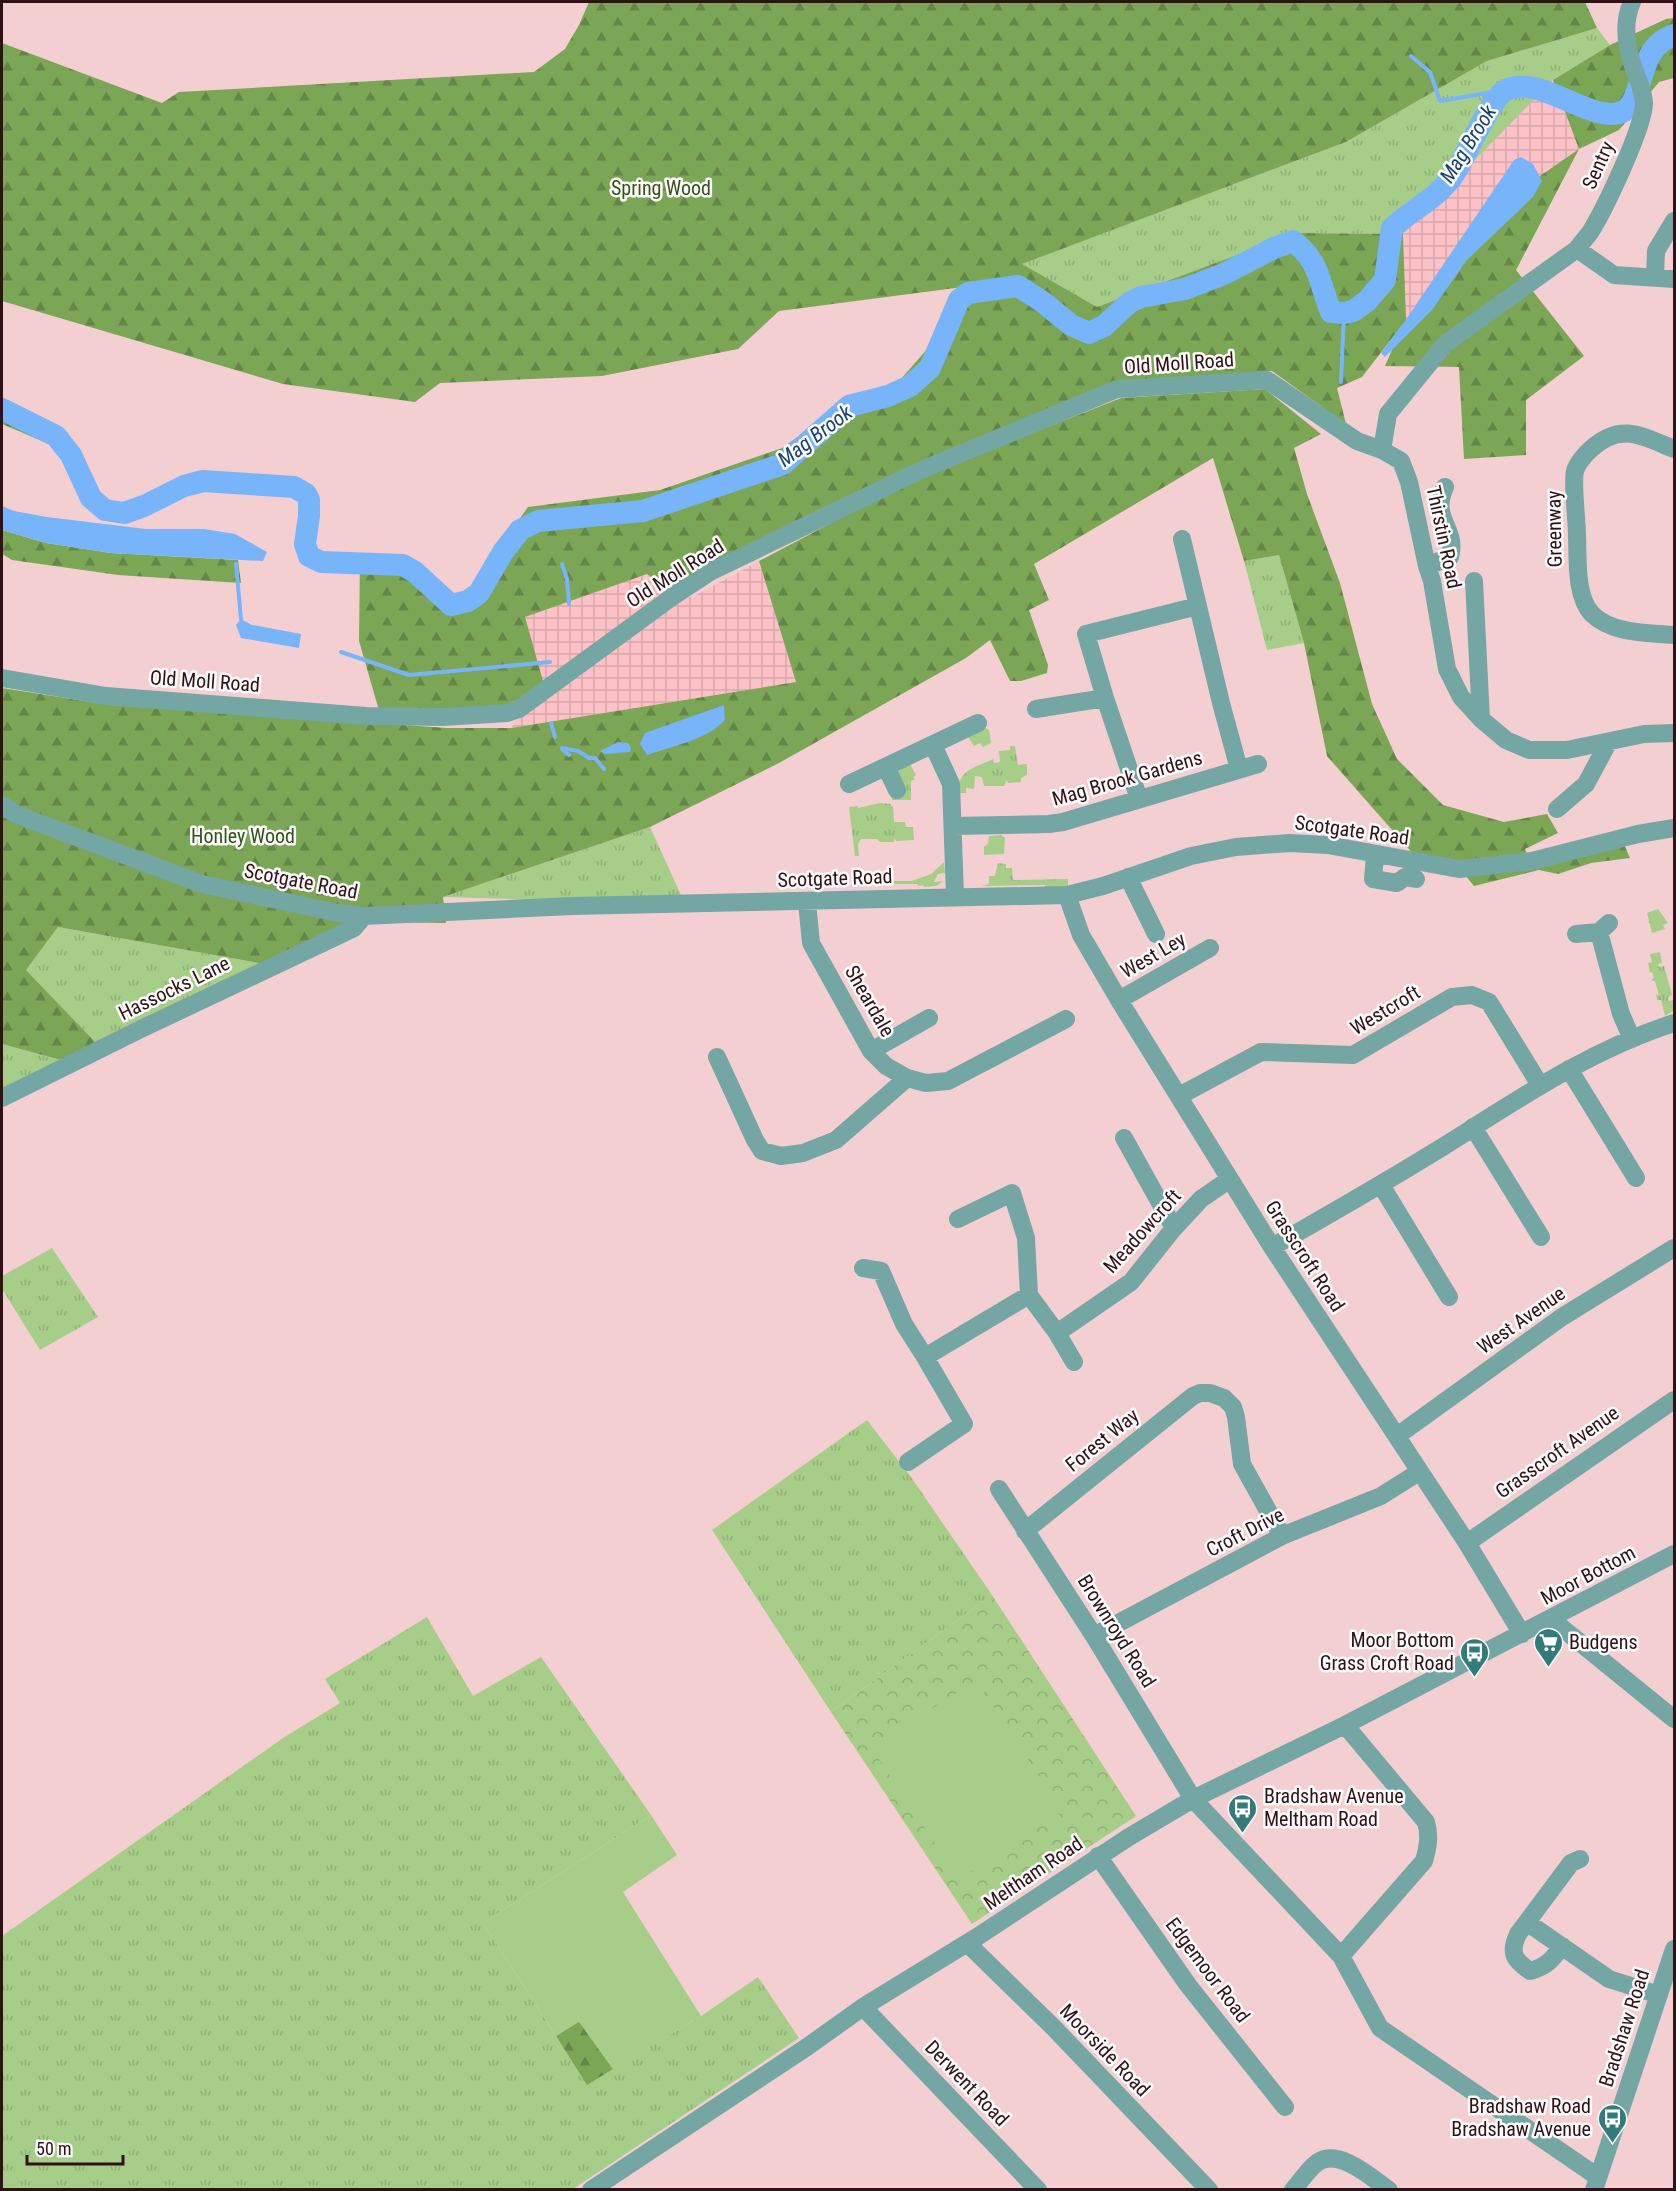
<svg xmlns="http://www.w3.org/2000/svg" width="1676" height="2191" viewBox="0 0 1676 2191" font-family="'Roboto Condensed',sans-serif">
  <style>
    .industrial { fill: url(#industrial-grid) }
    .grass { fill: url(#grass-tufts) }
    .forest { fill: url(#forest-firs) }
    .park { fill: url(#park-crowns) }
    .garden { fill: #a7ce89 }
    .water { fill: #77b4fa }
    .lines { fill: none; stroke-linecap: round; stroke-linejoin: round }
    .stream { stroke: #77b4fa; stroke-width: 4 }
    .river { stroke: #77b4fa; stroke-width: 22 }
    .minor { stroke: #74a6a4; stroke-width: 18 }
    .labels { text-anchor: middle; stroke-width: 5; stroke-linejoin: round; paint-order: stroke }
    .street-label { font-size: 20px; fill: #301116; stroke: #fbfbfb }
    .park-label { font-size: 20px; fill: #345119; stroke: #fbfbfb }
    .poi-label { font-size: 20px; fill: #301116; stroke: #fbfbfb; text-anchor: end }
    .water-label { font-size: 21px; font-style: italic; fill: #17426e; stroke: #fbfbfb }
  </style>
  <defs>
    <pattern id="industrial-grid" width="8" height="8" patternUnits="userSpaceOnUse" patternTransform="scale(1.5)"><rect width="8" height="8" fill="#fcc2c7"/><path d="M0 4h8M4 0v8" fill="none" stroke="#d8a6aa"/></pattern>
    <pattern id="grass-tufts" width="24" height="20" patternUnits="userSpaceOnUse" patternTransform="scale(1.5)"><rect width="24" height="20" fill="#a7ce89"/><path d="M3 7l-1-3M5 7V3M7 7l1-3M15 17l-1-3M17 17v-4M19 17l1-3" fill="none" stroke="#90b076"/></pattern>
    <pattern id="forest-firs" width="22" height="20" patternUnits="userSpaceOnUse" patternTransform="scale(1.5)"><rect width="22" height="20" fill="#7aa656"/><path d="M5 1l3.5 6h-7zM16 11l3.5 6h-7z" fill="#648646"/></pattern>
    <pattern id="park-crowns" width="20" height="18" patternUnits="userSpaceOnUse" patternTransform="scale(1.5)"><rect width="20" height="18" fill="#a7ce89"/><path d="M2 6a3 3 0 1 1 6 0M12 15a3 3 0 1 1 6 0" fill="none" stroke="#90b076"/></pattern>
  </defs>
  <rect width="100%" height="100%" fill="#f4cfd2"/>
  <!-- industrial -->
  <path class="industrial" d="M1553,80L1579,149L1521,189L1405,321L1403,234Z
    M759,561L796,682L511,728L543,681L524,617L647,574L671,594L692,597Z"/>
  <!-- grass -->
  <path class="grass" d="M1597,28L1610,45L1553,80L1403,234L1296,233L1097,307L1021,264L1346,142L1487,61Z
    M1279,555L1304,643L1267,650L1244,561Z
    M986,728L989,730L991,743L983,747L980,743L974,746L967,735Z
    M1010,746H1015L1018,765L1027,764V775L1021,778V782L1008,783L1007,780L1004,786H984L982,777L975,776L974,789L966,788V793H959C957,770 974,768 993,759L994,763L1000,762L999,751L1010,750Z
    M910,764L916,775L913,777L915,779L911,781V800H892C891,789 894,776 899,766Z
    M880,803L891,804V806H893L894,822H905L906,827H913L914,840L896,841L894,838V842H880L877,839H861L858,844L859,856H855L849,807L858,806V808Z
    M650,827L681,895L541,900L443,897Z
    M1001,835L1005,838L1004,854L984,855V847L988,844L989,836Z
    M944,862L945,873L938,874L934,882L943,881L936,886L924,887L923,885L918,886L917,884H862V881H912L931,874Z
    M998,863L1006,864V868H1012L1013,880L1068,879V886L1045,889V885L981,886L989,884V876H995Z
    M1658,909L1668,923L1663,925L1665,929L1652,933L1647,913Z
    M58,927L264,964L99,1046L26,970Z
    M1660,952L1662,963L1658,964L1659,967L1664,966L1672,995L1668,997L1669,1001L1673,1000L1674,1011L1665,1016L1661,1000H1657L1656,994L1659,996L1655,981H1652V979L1654,978L1652,972L1650,973L1648,963L1652,962L1650,954Z
    M2,1044L68,1062L2,1092Z
    M52,1248L98,1317L40,1350L2,1289V1276Z
    M867,1420L911,1477L992,1595L831,1712L712,1530Z
    M427,1617L473,1696L541,1657L651,1815L483,1923L587,2084L701,2016L758,1977L799,2038L573,2189H2V1936L283,1738L340,1703L325,1679Z"/>
  <!-- forest -->
  <path class="forest" d="M589,2H1585L1597,28L1487,61L1346,142L1022,264L1097,307L1296,233L1403,234L1406,320L1521,189L1579,149L1553,80L1610,45L1666,19L1674,18V78L1659,82L1619,130L1579,149L1516,270L1584,356L1526,400V455L1464,459L1459,367L1385,366L1403,324L1362,377L1337,388L1346,424L1272,371L1116,384L671,594L647,574L525,617L543,681C507,722 430,713 380,714L359,641L360,557L402,559L417,567L455,599L463,598L528,507L660,490L782,448L851,399L894,387L928,348L963,287L779,311L738,349L602,376L440,383L415,402L283,384L2,301V43L162,103L179,92L534,72L565,49L579,25Z
    M1265,389L1321,434L1294,448L1307,494L1340,583L1372,704L1397,759L1443,805L1504,822L1547,814L1558,833L1525,849L1531,864L1623,842L1630,858L1591,863L1558,874L1539,870L1474,886L1456,864L1415,856L1327,756L1304,643L1279,555L1244,561L1213,458L1034,564L1049,600L1029,610L1048,665L1047,673L1021,681H1010L990,640L966,658L779,763L650,827L443,897L446,923L381,922L332,930L264,964L58,927L26,970L99,1046L68,1062L2,1044V688L110,705L447,728H511L796,682L759,561L911,481L1121,398Z
    M2,400L68,433L63,450L2,424Z
    M2,530L46,543L111,553L238,560L241,583L118,575L12,560L2,554Z
    M579,2021L613,2069L587,2085L556,2036Z"/>
  <!-- park -->
  <path class="park" d="M992,1595L1136,1816L972,1924L831,1712Z"/>
  <!-- garden -->
  <path class="garden" d="M976,1680L1062,1812L959,1880L872,1748Z
    M651,1815L677,1855L623,1892L701,2016L613,2069L579,2022L556,2036L483,1923Z"/>
  <!-- water -->
  <path class="water" d="M1521,157L1533,164L1542,181L1533,197L1466,261L1432,310L1385,357L1381,353L1405,321L1514,160Z
    M2,506L14,511L47,517L146,529H204L235,534L267,552L263,561L111,553L46,543L2,530Z
    M241,619L252,625L301,634L299,648L241,638L236,625Z
    M724,705L725,720C706,740 673,746 647,755L640,744L645,733Z
    M618,742L628,743L631,748L630,752L605,754L600,751Z"/>
  <g class="lines">
    <!-- stream -->
    <path class="stream" d="M1411,56L1430,72L1440,101L1505,90
      M1341,382L1344,313
      M236,564L241,619
      M562,564L567,579L569,604
      M341,652L409,675L550,662
      M551,723L555,737
      M562,748L578,751L589,758H595L604,769
      M562,749L569,755"/>
    <!-- river -->
    <path class="river" d="M2,409L56,436L71,455L91,498L105,510L124,513L144,506L184,486L203,481L294,487L306,494L309,500V516L305,544L309,556L321,562L403,565L415,572L451,605L468,601L479,593L503,552L520,530L538,521L643,511L783,464L849,406L888,396L910,386L930,368L959,300L968,293L1018,286L1043,302L1071,325L1089,333L1104,326L1130,302L1141,297L1185,289L1224,274L1274,248L1293,241C1320,261 1319,283 1331,312L1344,313L1353,311L1367,301L1385,280L1392,228C1413,209 1441,196 1456,171C1467,154 1491,97 1506,90C1540,73 1595,127 1624,111C1645,99 1636,47 1674,35"/>
    <!-- minor -->
    <path class="minor" d="M1632,2C1623,22 1626,47 1634,69C1638,80 1644,91 1644,104C1643,129 1605,208 1591,231C1587,237 1581,243 1577,249L1445,344L1388,414L1382,450L1401,461L1409,482L1427,566L1432,581L1447,669L1461,697L1481,719L1506,740L1529,750H1567L1644,734L1674,733
      M1577,249L1614,275L1674,279
      M1655,277L1656,251L1674,221
      M1674,449C1642,436 1621,422 1591,449C1585,454 1577,464 1575,471C1572,484 1577,520 1577,535C1578,558 1575,596 1592,614C1612,634 1649,633 1674,635
      M1182,539L1221,703L1239,769
      M1427,566L1450,557C1458,527 1430,520 1445,487
      M1474,581L1481,719
      M2,678L106,696L366,716L443,717L507,713L519,709L672,597L710,572L919,471L1117,389L1267,380L1357,441L1382,450
      M1036,709L1105,698
      M933,745L951,784L955,896
      M886,767L897,790
      M849,784L978,723
      M1139,799L1105,698L1086,634L1198,606
      M2,805L15,814L202,884L338,913L364,916L572,906L1067,895L1103,886L1191,856L1236,847L1289,843L1328,845L1459,869L1532,861L1638,834L1674,828
      M1557,809L1586,784L1608,743
      M953,826L1049,824L1063,822L1258,764
      M1375,855L1373,879L1397,883L1405,877L1416,879
      M1128,877L1156,934
      M1067,895L1081,935L1119,1000L1272,1247L1467,1543L1522,1634
      M807,902L811,943L871,1051L886,1066L907,1078L926,1083L948,1081L1066,1019
      M1609,923L1599,932L1621,1014L1632,1039
      M1576,934L1599,932
      M1119,1000L1210,948
      M871,1051L929,1018
      M717,1057L755,1140L762,1151L781,1156L803,1153L836,1140L907,1078
      M1569,1069L1636,1178
      M1179,1096L1261,1052L1353,1055L1452,997L1472,995L1489,1002L1540,1085
      M2,1098L141,1029L354,928L364,916
      M1473,1127L1541,1237
      M1124,1138L1174,1228
      M1381,1185L1449,1297
      M958,1219L1012,1193L1026,1238L1029,1295
      M1272,1247C1332,1213 1391,1179 1449,1143C1523,1096 1591,1050 1674,1023
      M863,1268L881,1271L904,1324L925,1357L964,1424L908,1462
      M1057,1333L1074,1362
      M925,1357L1029,1295L1057,1333L1131,1282L1174,1228L1201,1199L1230,1179
      M1397,1436L1562,1317L1674,1248
      M999,1489L1094,1636L1193,1799L1341,1956L1380,2028L1598,2177
      M1025,1531L1193,1396L1200,1393H1210L1224,1398L1233,1407L1236,1417L1242,1464L1282,1536
      M1467,1543L1674,1400
      M1551,1619L1674,1719
      M1094,1636L1282,1536L1381,1496L1419,1472
      M1098,1856L1188,1985L1285,2107
      M1528,1923L1609,1979L1659,1995
      M967,1943L1055,2029L1209,2190
      M1562,1946C1553,1959 1546,1967 1530,1971C1514,1960 1509,1953 1518,1934L1571,1863L1580,1859
      M1341,1956L1424,1861C1428,1847 1430,1836 1426,1822L1345,1725
      M863,2007L1038,2190
      M591,2190L807,2047L863,2007L977,1937L1129,1837L1193,1799L1345,1725L1674,1554
      M1293,2190C1301,2181 1309,2168 1318,2162C1339,2148 1372,2178 1389,2190
      M1594,2190L1674,1949"/>
  </g>
  <!-- icons -->
  <defs>
    <symbol id="supermarket-pin" viewBox="-11 -11 22 30"><path d="M0 17L-7.5 6A9.5 9.5 0 1 1 7.5 6Z" fill="#327b79" stroke="#fbfbfb"/><path d="M-6-5.5h2.5l.6 2H6L4.5 2H-2.5L-4.4-4H-6ZM-1.5 3.2a1.3 1.3 0 1 0 .1 0ZM3 3.2a1.3 1.3 0 1 0 .1 0Z" fill="#fff"/></symbol>
    <symbol id="bus-pin" viewBox="-11 -11 22 30"><path d="M0 17L-7.5 6A9.5 9.5 0 1 1 7.5 6Z" fill="#327b79" stroke="#fbfbfb"/><path d="M-5-6H5V4H4V6H2V4H-2V6H-4V4H-5ZM-3.5-4V0h7V-4ZM-3.5 1.2v1.5H-2V1.2ZM2 1.2v1.5H3.5V1.2Z" fill="#fff"/></symbol>
  </defs>
  <g fill-rule="evenodd">
    <use href="#supermarket-pin" x="1532" y="1626" width="33" height="45"/>
    <use href="#bus-pin" x="1458" y="1636" width="33" height="45"/>
    <use href="#bus-pin" x="1226" y="1792" width="33" height="45"/>
    <use href="#bus-pin" x="1596" y="2102" width="33" height="45"/>
  </g>
  <g class="labels">
    <!-- street labels -->
    <g class="street-label">
      <text transform="translate(1598 165) rotate(-66)" y="7">Sentry</text>
      <text transform="translate(1179 363) rotate(-4)" y="7">Old Moll Road</text>
      <text transform="translate(1554 529) rotate(-91)" y="7">Greenway</text>
      <text transform="translate(1444 537) rotate(78)" y="7">Thirstin Road</text>
      <text transform="translate(675 573) rotate(-32)" y="7">Old Moll Road</text>
      <text transform="translate(205 681) rotate(4)" y="7">Old Moll Road</text>
      <text transform="translate(1127 778) rotate(-16)" y="7">Mag Brook Gardens</text>
      <text transform="translate(1352 830) rotate(8)" y="7">Scotgate Road</text>
      <text transform="translate(835 878) rotate(-2)" y="7">Scotgate Road</text>
      <text transform="translate(301 881) rotate(11)" y="7">Scotgate Road</text>
      <text transform="translate(1153 955) rotate(-30)" y="7">West Ley</text>
      <text transform="translate(174 988) rotate(-26)" y="7">Hassocks Lane</text>
      <text transform="translate(870 1001) rotate(60)" y="7">Sheardale</text>
      <text transform="translate(1385 1010) rotate(-31)" y="7">Westcroft</text>
      <text transform="translate(1142 1231) rotate(-48)" y="7">Meadowcroft</text>
      <text transform="translate(1305 1256) rotate(57)" y="7">Grasscroft Road</text>
      <text transform="translate(1521 1320) rotate(-35)" y="7">West Avenue</text>
      <text transform="translate(1102 1440) rotate(-39)" y="7">Forest Way</text>
      <text transform="translate(1557 1452) rotate(-35)" y="7">Grasscroft Avenue</text>
      <text transform="translate(1245 1532) rotate(-27)" y="7">Croft Drive</text>
      <text transform="translate(1588 1575) rotate(-28)" y="7">Moor Bottom</text>
      <text transform="translate(1117 1631) rotate(58)" y="7">Brownroyd Road</text>
      <text transform="translate(1033 1873) rotate(-34)" y="7">Meltham Road</text>
      <text transform="translate(1208 1970) rotate(53)" y="7">Edgemoor Road</text>
      <text transform="translate(1624 2028) rotate(-72)" y="7">Bradshaw Road</text>
      <text transform="translate(1105 2050) rotate(46)" y="7">Moorside Road</text>
      <text transform="translate(967 2083) rotate(46)" y="7">Derwent Road</text>
    </g>
    <!-- park labels -->
    <g class="park-label">
      <text x="661" y="195">Spring Wood</text>
      <text x="243" y="843">Honley Wood</text>
    </g>
    <!-- poi labels -->
    <g class="poi-label">
      <text x="1454" y="1647">Moor Bottom<tspan x="1454" dy="23">Grass Croft Road</tspan></text>
      <text x="1569" y="1649" text-anchor="start">Budgens</text>
      <text x="1264" y="1803" text-anchor="start">Bradshaw Avenue<tspan x="1264" dy="23">Meltham Road</tspan></text>
      <text x="1591" y="2113">Bradshaw Road<tspan x="1591" dy="23">Bradshaw Avenue</tspan></text>
    </g>
    <!-- water labels -->
    <g class="water-label">
      <text transform="translate(1468 144) rotate(-58)" y="7">Mag Brook</text>
      <text transform="translate(815 436) rotate(-37)" y="7">Mag Brook</text>
    </g>
  </g>
  <!-- border -->
  <rect width="1676" height="2191" fill="none" stroke="#301116" stroke-width="6"/>
  <!-- scale -->
  <path d="M27 2155v9h96v-9" fill="none" stroke="#301116" stroke-width="3"/>
  <text x="36" y="2155" font-size="18" fill="#301116" stroke="#fbfbfb" stroke-width="4.5" paint-order="stroke">50 m</text>
</svg>
